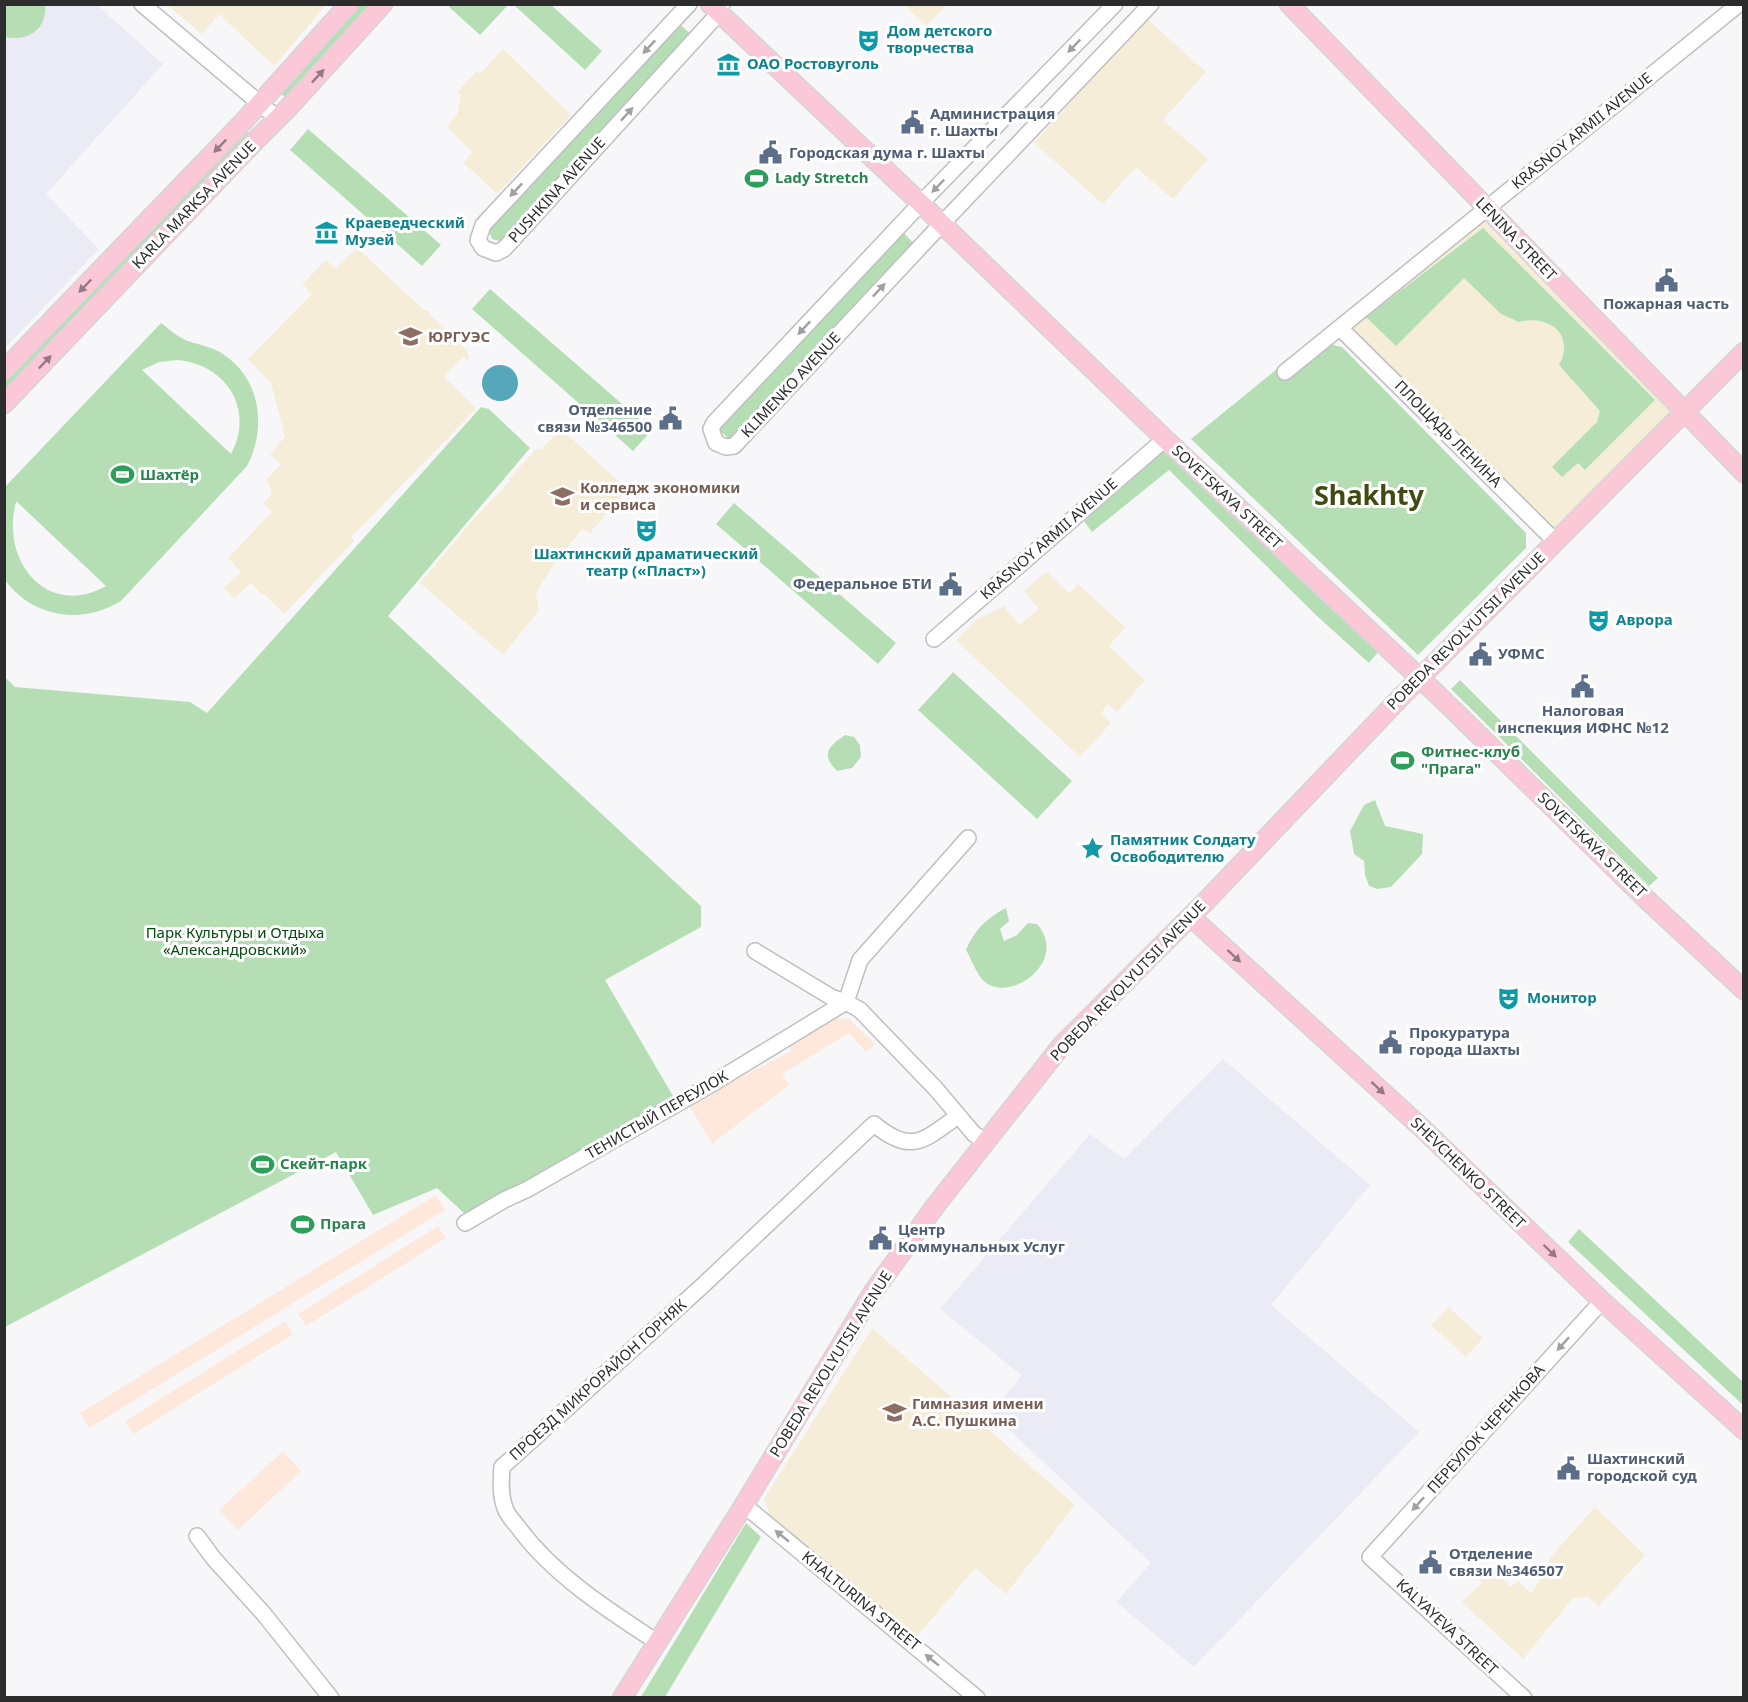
<svg xmlns="http://www.w3.org/2000/svg" width="1748" height="1702" viewBox="0 0 1748 1702" font-family="'Noto Sans',sans-serif">
  <style>
    .built { fill: #eaebf5 }
    .industrial { fill: #fee8db }
    .education { fill: #f5edd7 }
    .green { fill: #b6deb5; fill-rule: evenodd }
    .water { fill: #56a7ba }
    .lines { fill: none; stroke-linecap: round; stroke-linejoin: round }
    .minor-casing { stroke: #bfbfc2; stroke-width: 18 }
    .major-casing { stroke: #d5d5d5; stroke-width: 21 }
    .minor { stroke: #fff; stroke-width: 15 }
    .major { stroke: #fbc8d7; stroke-width: 18 }
    .oneway { fill: #a0a0a0 }
    .oneway2 { fill: #947a82 }
    .labels { text-anchor: middle; stroke-width: 6; stroke-linejoin: round; paint-order: stroke }
    .culture-label { font-size: 15px; font-weight: bold; fill: #0d838f; stroke: #fff; text-anchor: start }
    .service-label { font-size: 15px; font-weight: bold; fill: #4e5e75; stroke: #fff; text-anchor: start }
    .street-label { font-size: 15px; fill: #2c2c2d; stroke: #fff }
    .leisure-label { font-size: 15px; font-weight: bold; fill: #27864d; stroke: #fff; text-anchor: start }
    .education-label { font-size: 15px; font-weight: bold; fill: #785e54; stroke: #fff; text-anchor: start }
    .park-label { font-size: 15px; fill: #034c0e; stroke: #fff }
    .town-label { font-size: 27px; font-weight: bold; fill: #404b12; stroke: #fff }
  </style>
  <rect width="100%" height="100%" fill="#f7f7f9"/>
  <!-- built -->
  <path class="built" d="M5,5H97L163,64L46,194L99,249L5,348Z
    M1223,1059L1370,1185L1271,1305L1419,1432L1194,1667L1116,1602L1151,1563L990,1412L1018,1381L1021,1375L940,1309L1090,1134L1124,1159Z"/>
  <!-- industrial -->
  <path class="industrial" d="M834,1018L849,1019L875,1044L866,1052L849,1033L782,1074L789,1085L712,1144L689,1105L791,1051L790,1044Z
    M436,1195L445,1210L89,1428L80,1413Z
    M438,1226L446,1238L306,1326L298,1314Z
    M285,1321L293,1334L133,1434L125,1421Z
    M283,1451L301,1471L238,1530L219,1510Z"/>
  <!-- education -->
  <path class="education" d="M167,5H326L274,66L219,14L202,34Z
    M904,5H947L926,26Z
    M1146,18L1206,72L1163,120L1208,159L1173,199L1136,167L1103,204L1034,143Z
    M503,49L571,115L497,194L464,163L472,152L447,127L459,111L458,110L461,95L458,91L477,71L480,74Z
    M1486,208L1683,412L1555,541L1340,328Z
    M357,248L425,311L427,310L430,312L429,314L468,351L467,353L470,357L467,360L463,357L444,377L476,409L351,537L354,541L284,614L264,594L262,595L251,583L234,598L224,588L241,572L228,558L272,512L263,503L272,494L267,479L281,464L270,454L285,437L271,383L248,359L312,294L302,285L326,260L336,269Z
    M561,429L627,489L590,533L582,529L554,564L536,593L539,610L503,655L420,583L472,521L510,481L509,479L536,449L544,450L542,448Z
    M1047,572L1069,593L1078,584L1125,627L1109,646L1145,680L1117,712L1108,704L1101,713L1111,723L1080,757L956,640L976,620L1004,606L1019,625L1039,609L1024,590Z
    M1448,1307L1483,1338L1466,1357L1431,1325Z
    M872,1328L1075,1505L1006,1594L975,1568L917,1636L772,1521L764,1499Z
    M1595,1507L1645,1555L1599,1606L1588,1597L1573,1598L1523,1659L1462,1602L1482,1583L1475,1576L1487,1564L1511,1587L1518,1581L1531,1593L1546,1573L1550,1558Z"/>
  <!-- green -->
  <path class="green" d="M5,4L45,5C47,29 28,42 5,37Z
    M357,5H375L288,100L278,91Z
    M451,5V4L508,5L480,35L449,7Z
    M514,5H551L602,51L585,70Z
    M676,21L694,37L503,242L492,239L488,230Z
    M308,129L441,245L422,266L290,150Z
    M246,130L251,135L5,391V381Z
    M1483,228L1655,400L1585,470L1578,463L1562,477L1552,467L1597,422L1600,411L1559,365C1576,334 1548,314 1519,322L1501,314L1464,278L1396,346L1366,317Z
    M903,232L915,245L730,440L718,429Z
    M490,289L652,430L633,451L472,309Z
    M161,323C169,329 179,338 188,341C200,345 212,347 223,354C261,379 267,428 247,466L121,601C82,625 33,618 5,580V487ZM177,360C226,364 255,409 231,454L142,370L159,362ZM16,502H17L106,586C48,619 0,562 16,502Z
    M1330,344L1342,347L1526,533V548L1418,655L1191,439L1277,369L1286,377Z
    M481,407L489,409L530,448L388,616L701,906V927L605,980L673,1096L466,1215L437,1188L373,1215L336,1152L5,1327V677L15,687L190,702L207,713Z
    M1165,450L1378,652L1369,663L1317,616L1169,470L1092,532L1084,521Z
    M734,503L896,643L878,664L716,524Z
    M953,672L1072,781L1037,819L918,710Z
    M1460,680L1658,878L1649,886L1451,689Z
    M845,735L854,737L860,745L861,757L852,768L837,771C820,754 829,746 845,735Z
    M1375,800L1385,826L1423,834L1422,854L1391,887L1377,889L1369,886L1365,875L1364,861L1354,854L1350,831L1364,805Z
    M1006,908L1009,921L1000,929L1004,941L1017,935L1028,923L1037,924C1069,960 1013,1002 986,983C977,976 972,960 966,950C974,930 987,918 1006,908Z
    M1579,1229L1743,1382V1405L1568,1242Z
    M746,1523L761,1537L665,1697H641Z"/>
  <!-- water -->
  <path class="water" d="M482 383a18 18 0 1 1 36 0a18 18 0 1 1-36 0Z"/>
  <g class="lines">
    <defs>
      <path id="minor" d="M142,4L277,118
        M689,4L483,225L478,240L483,248L496,253L504,249L719,13L722,4
        M1115,4L921,203L714,423L711,429L716,443L726,447L734,446L936,230L1151,4
        M1340,328L1555,541
        M1285,372L1739,4
        M934,639L1165,439
        M755,951L831,997L846,1002L860,1010L936,1089L974,1134L986,1142
        M465,1223L504,1200L528,1189L710,1085L846,1002L860,960L968,838
        M744,1505L977,1698
        M197,1536L214,1559L263,1613L331,1698
        M657,1642C608,1610 553,1575 518,1527C514,1522 507,1515 505,1508C500,1495 501,1480 502,1467L700,1288L874,1124C912,1156 925,1139 958,1116
        M1524,1698L1370,1557L1602,1301"/>
      <path id="major" d="M710,4L913,196L1165,439L1439,696L1644,897L1744,990
        M1289,4L1744,473
        M4,370L243,122L349,4
        M4,404L259,137L290,106L383,4
        M1191,917L1423,1129L1602,1301L1744,1430
        M622,1698L744,1505L873,1292L936,1205L1062,1045L1207,900L1400,698L1744,352"/>
    </defs>
    <!-- minor casing -->
    <use href="#minor" class="minor-casing"/>
    <!-- major casing -->
    <use href="#major" class="major-casing"/>
    <!-- minor -->
    <use href="#minor" class="minor"/>
    <!-- major -->
    <use href="#major" class="major"/>
  </g>
  <!-- one-way arrows -->
  <defs><path id="oneway-solid" d="M-6-.8H1V-3.2L6.5 0L1 3.2V.8H-6Z" transform="scale(1.5)"/></defs>
  <g class="oneway">
    <use href="#oneway-solid" transform="translate(1074 46) rotate(134)"/>
    <use href="#oneway-solid" transform="translate(649 47) rotate(133)"/>
    <use href="#oneway-solid" transform="translate(627 114) rotate(-48)"/>
    <use href="#oneway-solid" transform="translate(938 186) rotate(134)"/>
    <use href="#oneway-solid" transform="translate(516 190) rotate(133)"/>
    <use href="#oneway-solid" transform="translate(879 290) rotate(-47)"/>
    <use href="#oneway-solid" transform="translate(804 328) rotate(133)"/>
    <use href="#oneway-solid" transform="translate(1563 1344) rotate(132)"/>
    <use href="#oneway-solid" transform="translate(1418 1504) rotate(132)"/>
    <use href="#oneway-solid" transform="translate(782 1536) rotate(-141)"/>
    <use href="#oneway-solid" transform="translate(932 1660) rotate(-141)"/>
  </g>
  <g class="oneway2">
    <use href="#oneway-solid" transform="translate(318 76) rotate(-47)"/>
    <use href="#oneway-solid" transform="translate(220 146) rotate(134)"/>
    <use href="#oneway-solid" transform="translate(85 286) rotate(134)"/>
    <use href="#oneway-solid" transform="translate(45 362) rotate(-46)"/>
    <use href="#oneway-solid" transform="translate(1234 956) rotate(43)"/>
    <use href="#oneway-solid" transform="translate(1378 1088) rotate(43)"/>
    <use href="#oneway-solid" transform="translate(1550 1251) rotate(44)"/>
  </g>
  <!-- icons -->
  <defs>
    <symbol id="theatre-bare" viewBox="-9 -9 18 18"><path d="M-5-5.5Q0-4 5-5.5V0Q5 5 0 6Q-5 5-5 0ZM-3.3-2.5H-1v1.5H-3.3ZM1-2.5H3.3v1.5H1ZM-2.8 1Q0 5.5 2.8 1Z" fill="#0f9aa8" stroke="#fff" stroke-width="2.5" paint-order="stroke"/></symbol>
    <symbol id="museum-bare" viewBox="-9 -9 18 18"><path d="M0-6L6-3V-2H-6V-3ZM-5-1h2V3h-2ZM-1-1h2V3h-2ZM3-1h2V3H3ZM-6 4H6V6H-6Z" fill="#0f9aa8" stroke="#fff" stroke-width="2.5" paint-order="stroke"/></symbol>
    <symbol id="civic-bare" viewBox="-9 -9 18 18"><path d="M-.6-6.5H3V-4.5H.6V-3L4-1V1h2V6H-6V1h2V-1L-.6-3ZM-1.2 2.5V6h2.4V2.5Z" fill="#5c6f8a" stroke="#fff" stroke-width="2.5" paint-order="stroke"/></symbol>
    <symbol id="stadium-bare" viewBox="-9 -9 18 18"><path d="M0-5a6.5 5 0 1 0 0 10a6.5 5 0 1 0 0-10ZM-3.5-1.8h7v3.6h-7Z" fill="#2e9e5b" stroke="#fff" stroke-width="2.5" paint-order="stroke"/></symbol>
    <symbol id="university-bare" viewBox="-9 -9 18 18"><path d="M0-5L7-2L0 1L-7-2ZM-4 1L0 2.5L4 1V4Q0 6-4 4Z" fill="#8d6e63" stroke="#fff" stroke-width="2.5" paint-order="stroke"/></symbol>
    <symbol id="sight-bare" viewBox="-9 -9 18 18"><path d="M0-6L1.8-2.2L6-1.7L2.9 1.2L3.7 5.4L0 3.3L-3.7 5.4L-2.9 1.2L-6-1.7L-1.8-2.2Z" fill="#0f9aa8" stroke="#fff" stroke-width="2.5" paint-order="stroke"/></symbol>
    <symbol id="school-bare" viewBox="-9 -9 18 18"><path d="M0-5L7-2L0 1L-7-2ZM-4 1L0 2.5L4 1V4Q0 6-4 4Z" fill="#8d6e63" stroke="#fff" stroke-width="2.5" paint-order="stroke"/></symbol>
  </defs>
  <g fill-rule="evenodd">
    <use href="#theatre-bare" x="852" y="24" width="33" height="33"/>
    <use href="#museum-bare" x="712" y="48" width="33" height="33"/>
    <use href="#civic-bare" x="896" y="106" width="33" height="33"/>
    <use href="#civic-bare" x="754" y="136" width="33" height="33"/>
    <use href="#stadium-bare" x="740" y="162" width="33" height="33"/>
    <use href="#museum-bare" x="310" y="216" width="33" height="33"/>
    <use href="#civic-bare" x="1650" y="264" width="33" height="33"/>
    <use href="#university-bare" x="394" y="320" width="33" height="33"/>
    <use href="#civic-bare" x="654" y="402" width="33" height="33"/>
    <use href="#stadium-bare" x="106" y="458" width="33" height="33"/>
    <use href="#university-bare" x="546" y="480" width="33" height="33"/>
    <use href="#theatre-bare" x="630" y="514" width="33" height="33"/>
    <use href="#civic-bare" x="934" y="568" width="33" height="33"/>
    <use href="#theatre-bare" x="1582" y="604" width="33" height="33"/>
    <use href="#civic-bare" x="1464" y="638" width="33" height="33"/>
    <use href="#civic-bare" x="1566" y="670" width="33" height="33"/>
    <use href="#stadium-bare" x="1386" y="744" width="33" height="33"/>
    <use href="#sight-bare" x="1076" y="832" width="33" height="33"/>
    <use href="#theatre-bare" x="1492" y="982" width="33" height="33"/>
    <use href="#civic-bare" x="1374" y="1026" width="33" height="33"/>
    <use href="#stadium-bare" x="246" y="1148" width="33" height="33"/>
    <use href="#stadium-bare" x="286" y="1208" width="33" height="33"/>
    <use href="#civic-bare" x="864" y="1222" width="33" height="33"/>
    <use href="#school-bare" x="878" y="1396" width="33" height="33"/>
    <use href="#civic-bare" x="1552" y="1452" width="33" height="33"/>
    <use href="#civic-bare" x="1414" y="1546" width="33" height="33"/>
  </g>
  <g class="labels">
    <!-- culture labels -->
    <g class="culture-label">
      <text x="887" y="36">Дом детского<tspan x="887" dy="17">творчества</tspan></text>
      <text x="747" y="69">ОАО Ростовуголь</text>
      <text x="345" y="228">Краеведческий<tspan x="345" dy="17">Музей</tspan></text>
      <text x="646" y="559" text-anchor="middle">Шахтинский драматический<tspan x="646" dy="17">театр («Пласт»)</tspan></text>
      <text x="1616" y="625">Аврора</text>
      <text x="1110" y="845">Памятник Солдату<tspan x="1110" dy="17">Освободителю</tspan></text>
      <text x="1527" y="1003">Монитор</text>
    </g>
    <!-- service labels -->
    <g class="service-label">
      <text x="930" y="119">Администрация<tspan x="930" dy="17">г. Шахты</tspan></text>
      <text x="789" y="158">Городская дума г. Шахты</text>
      <text x="1666" y="309" text-anchor="middle">Пожарная часть</text>
      <text x="652" y="415" text-anchor="end">Отделение<tspan x="652" dy="17">связи №346500</tspan></text>
      <text x="932" y="589" text-anchor="end">Федеральное БТИ</text>
      <text x="1498" y="659">УФМС</text>
      <text x="1583" y="716" text-anchor="middle">Налоговая<tspan x="1583" dy="17">инспекция ИФНС №12</tspan></text>
      <text x="1409" y="1038">Прокуратура<tspan x="1409" dy="17">города Шахты</tspan></text>
      <text x="898" y="1235">Центр<tspan x="898" dy="17">Коммунальных Услуг</tspan></text>
      <text x="1587" y="1464">Шахтинский<tspan x="1587" dy="17">городской суд</tspan></text>
      <text x="1449" y="1559">Отделение<tspan x="1449" dy="17">связи №346507</tspan></text>
    </g>
    <!-- street labels -->
    <g class="street-label">
      <text transform="translate(1582 131) rotate(-39)" y="5">KRASNOY ARMII AVENUE</text>
      <text transform="translate(557 190) rotate(-48)" y="5">PUSHKINA AVENUE</text>
      <text transform="translate(194 205) rotate(-46)" y="5">KARLA MARKSA AVENUE</text>
      <text transform="translate(1516 239) rotate(46)" y="5">LENINA STREET</text>
      <text transform="translate(791 385) rotate(-47)" y="5">KLIMENKO AVENUE</text>
      <text transform="translate(1448 434) rotate(45)" y="5">ПЛОЩАДЬ ЛЕНИНА</text>
      <text transform="translate(1227 497) rotate(43)" y="5">SOVETSKAYA STREET</text>
      <text transform="translate(1049 539) rotate(-41)" y="5">KRASNOY ARMII AVENUE</text>
      <text transform="translate(1466 631) rotate(-45)" y="5">POBEDA REVOLYUTSII AVENUE</text>
      <text transform="translate(1592 845) rotate(44)" y="5">SOVETSKAYA STREET</text>
      <text transform="translate(1128 981) rotate(-46)" y="5">POBEDA REVOLYUTSII AVENUE</text>
      <text transform="translate(657 1115) rotate(-30)" y="5">ТЕНИСТЫЙ ПЕРЕУЛОК</text>
      <text transform="translate(1468 1173) rotate(44)" y="5">SHEVCHENKO STREET</text>
      <text transform="translate(831 1364) rotate(-58)" y="5">POBEDA REVOLYUTSII AVENUE</text>
      <text transform="translate(598 1380) rotate(-42)" y="5">ПРОЕЗД МИКРОРАЙОН ГОРНЯК</text>
      <text transform="translate(1486 1429) rotate(-48)" y="5">ПЕРЕУЛОК ЧЕРЕНКОВА</text>
      <text transform="translate(861 1601) rotate(39)" y="5">KHALTURINA STREET</text>
      <text transform="translate(1447 1627) rotate(43)" y="5">KALYAYEVA STREET</text>
    </g>
    <!-- leisure labels -->
    <g class="leisure-label">
      <text x="775" y="183">Lady Stretch</text>
      <text x="140" y="480">Шахтёр</text>
      <text x="1421" y="757">Фитнес-клуб<tspan x="1421" dy="17">"Прага"</tspan></text>
      <text x="280" y="1169">Скейт-парк</text>
      <text x="320" y="1229">Прага</text>
    </g>
    <!-- education labels -->
    <g class="education-label">
      <text x="428" y="342">ЮРГУЭС</text>
      <text x="580" y="493">Колледж экономики<tspan x="580" dy="17">и сервиса</tspan></text>
      <text x="912" y="1409">Гимназия имени<tspan x="912" dy="17">А.С. Пушкина</tspan></text>
    </g>
    <!-- park labels -->
    <g class="park-label">
      <text x="235" y="938">Парк Культуры и Отдыха<tspan x="235" dy="17">«Александровский»</tspan></text>
    </g>
    <!-- town labels -->
    <g class="town-label">
      <text x="1369" y="505">Shakhty</text>
    </g>
  </g>
  <!-- border -->
  <rect width="1748" height="1702" fill="none" stroke="#2c2c2d" stroke-width="12"/>
</svg>
